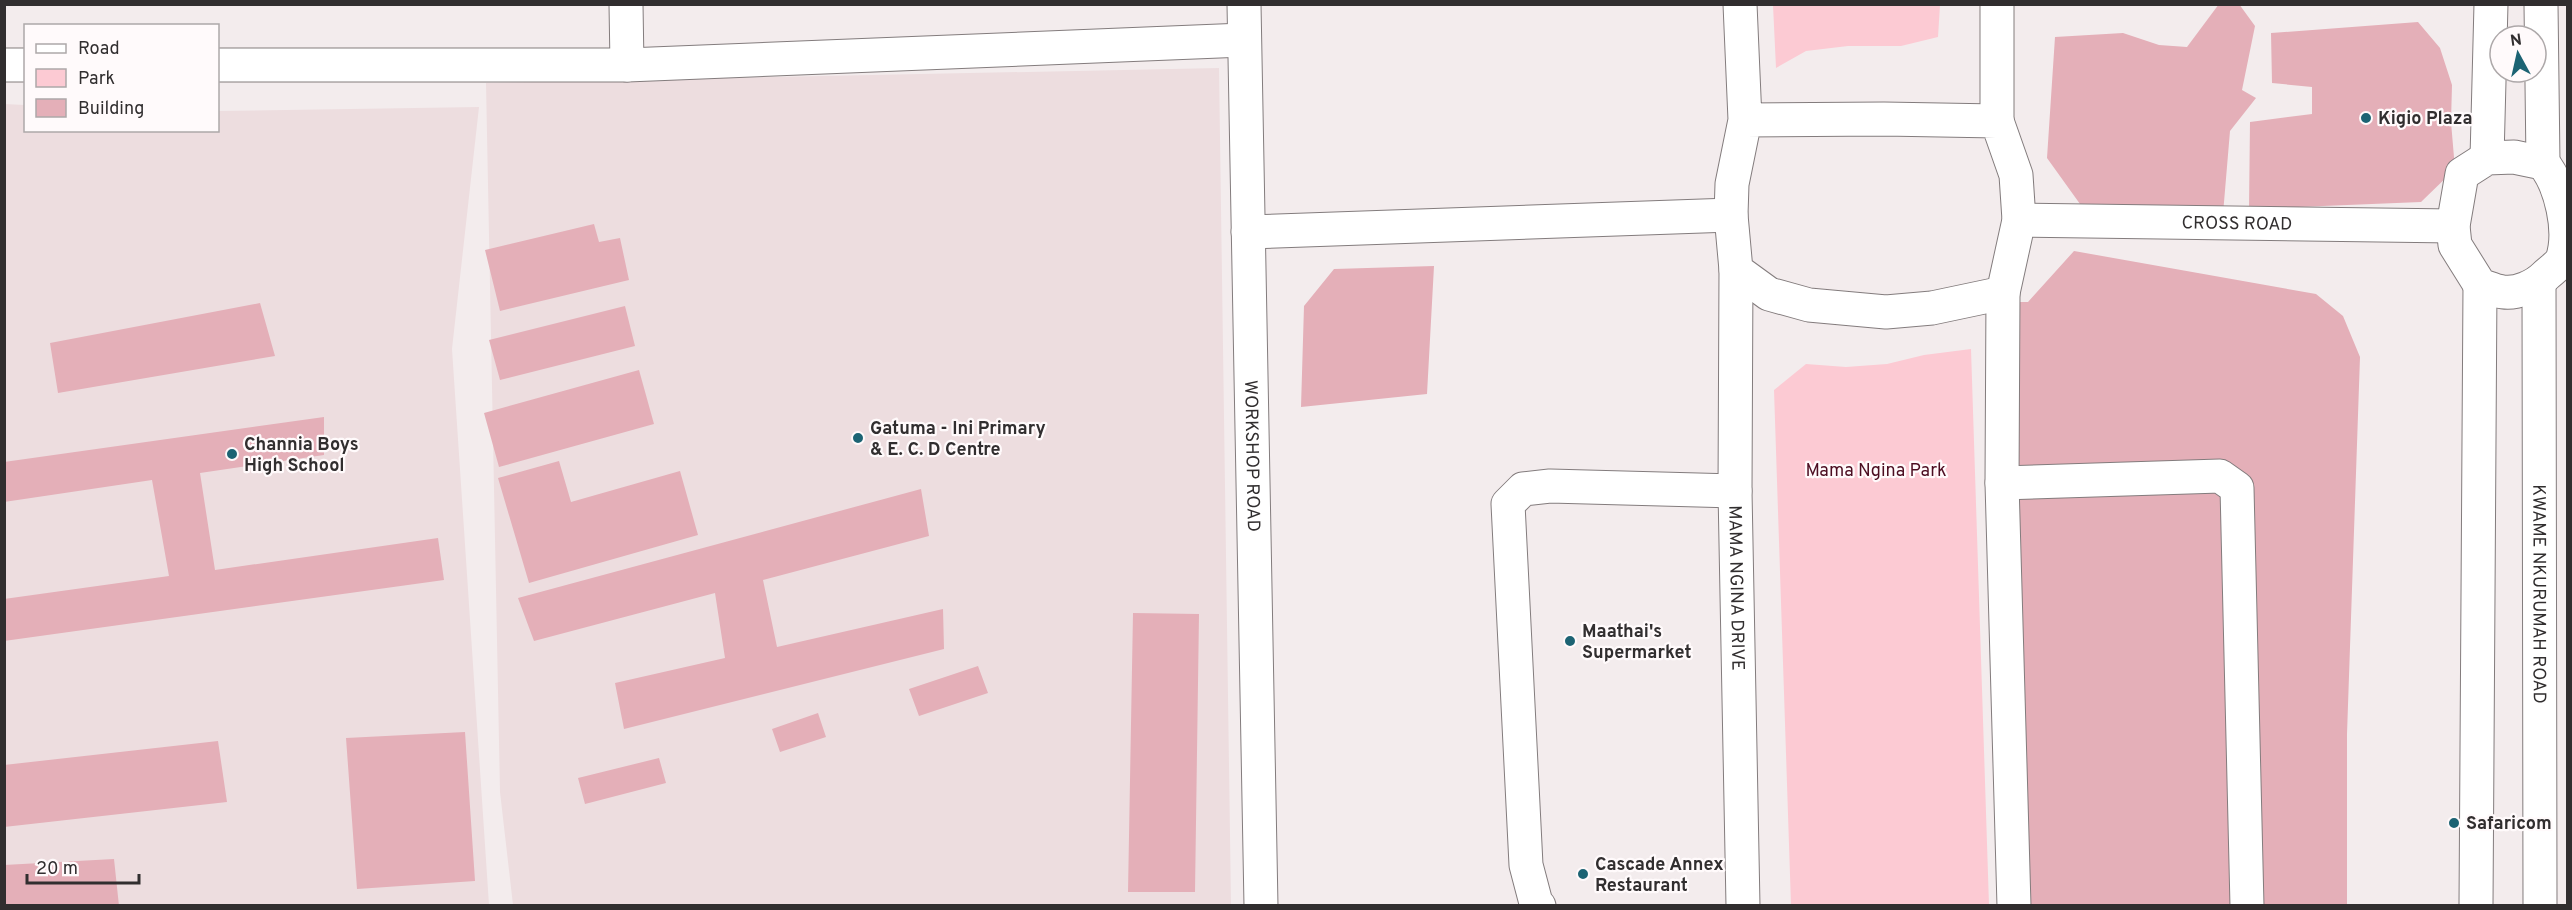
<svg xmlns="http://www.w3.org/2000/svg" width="2572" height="910" viewBox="0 0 2572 910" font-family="Overpass,sans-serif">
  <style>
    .built { fill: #eddddf }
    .green { fill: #fccad3 }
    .building { fill: #e4afb8 }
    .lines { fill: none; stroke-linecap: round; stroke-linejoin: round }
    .minor-casing { stroke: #837c7d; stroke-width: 35 }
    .minor { stroke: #fff; stroke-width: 33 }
    .poi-dot { fill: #1c6373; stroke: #fffafb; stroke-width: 2 }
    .labels { text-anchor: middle; stroke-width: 4.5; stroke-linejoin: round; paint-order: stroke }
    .poi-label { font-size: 18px; font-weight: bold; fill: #312e2f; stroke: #fffafb; text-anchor: start }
    .street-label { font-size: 18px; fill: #312e2f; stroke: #fffafb }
    .park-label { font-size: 18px; fill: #4c0d21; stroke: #fffafb }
  </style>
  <rect width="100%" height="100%" fill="#f3eced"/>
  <!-- built -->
  <path class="built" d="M1219,68L1231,905H513L500,792L486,83Z
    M4,104L25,105L26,130H218V111L479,107L452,349L489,905H5Z"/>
  <!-- green -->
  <path class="green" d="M1773,5H1940L1938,37L1901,46H1848L1806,51L1776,68Z
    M1971,349L1989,905H1791L1774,390L1806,364L1846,367L1887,364L1924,355Z"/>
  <!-- building -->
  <path class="building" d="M2219,4H2239L2255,26L2242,90L2256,98L2230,131L2223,214L2158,207L2080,204L2047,158L2055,37L2123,33L2159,45L2187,47Z
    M2418,22L2440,48L2452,85L2451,122L2455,169L2421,202L2249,209L2250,122L2312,114V87L2272,83L2271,33Z
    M594,224L599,242L620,238L629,280L500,311L485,250Z
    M2074,251L2316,294L2343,316L2360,357L2347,734V906H2002L2011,302H2028Z
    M1434,266L1427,394L1301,407L1304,306L1334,269Z
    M260,303L275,356L58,393L50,343Z
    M625,306L635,346L500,380L489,340Z
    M639,370L654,424L499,467L484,413Z
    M324,417V455L200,473L215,570L438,538L444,580L4,641V599L169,576L152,480L4,502V462Z
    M559,461L571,502L680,471L698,535L529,583L498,478Z
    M921,489L929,536L763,580L777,647L943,609L944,649L624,729L615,683L725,658L715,593L534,641L518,598Z
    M1133,613L1199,614L1195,892H1128Z
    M978,666L988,693L919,716L909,689Z
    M818,713L826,737L780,752L772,729Z
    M465,732L475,881L357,889L346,738Z
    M218,741L227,802L4,827V765Z
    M659,758L666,783L585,804L578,778Z
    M114,859L119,906H4V865Z"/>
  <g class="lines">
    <defs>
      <g id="minor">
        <path d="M626,4L627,65"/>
        <path id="s1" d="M1244,4L1261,906"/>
        <path d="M1740,4L1745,120L1732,184L1731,215L1736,270L1769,294L1809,305L1886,312L1932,308L2003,293L2019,220L2016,175L1997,121L1884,119L1745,120"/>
        <path d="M2541,4L2543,163"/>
        <path d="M4,65H26"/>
        <path d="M218,65H627L1244,40"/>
        <path d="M1997,121V4"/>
        <path d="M2514,157L2543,163C2561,185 2572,231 2562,260C2558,266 2550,271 2545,276C2535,286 2517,294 2503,292C2495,291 2487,287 2480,285L2455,245L2453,226L2462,174L2487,158Z"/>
        <path d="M2487,158L2491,4"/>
        <path id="s2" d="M2019,220L2453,226"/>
        <path d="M1248,232L1731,215"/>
        <path id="s3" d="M1736,270L1735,491L1743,906"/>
        <path id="s4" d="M2539,282L2540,906"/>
        <path d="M2003,293L2002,483L2014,906"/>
        <path d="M2002,483L2220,476L2237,488L2247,906"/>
        <path d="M1539,906L1536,903L1526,865L1508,504L1523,489L1550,486L1735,491"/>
        <path d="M2476,906L2480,285"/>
      </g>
    </defs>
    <!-- minor casing -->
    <use href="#minor" class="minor-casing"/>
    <!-- minor -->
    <use href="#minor" class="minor"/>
  </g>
  <!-- markers -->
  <g class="poi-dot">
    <circle cx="2366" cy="118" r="6"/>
    <circle cx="858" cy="438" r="6"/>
    <circle cx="232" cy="454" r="6"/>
    <circle cx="1570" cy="641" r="6"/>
    <circle cx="2454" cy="823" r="6"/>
    <circle cx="1583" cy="874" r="6"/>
  </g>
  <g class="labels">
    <!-- poi labels -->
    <g class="poi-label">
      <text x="2378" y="124">Kigio Plaza</text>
      <text x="870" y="434">Gatuma - Ini Primary<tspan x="870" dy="21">&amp; E. C. D Centre</tspan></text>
      <text x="244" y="450">Channia Boys<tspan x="244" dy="21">High School</tspan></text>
      <text x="1582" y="637">Maathai's<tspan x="1582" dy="21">Supermarket</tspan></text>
      <text x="2466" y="829">Safaricom</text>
      <text x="1595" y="870">Cascade Annex<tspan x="1595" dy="21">Restaurant</tspan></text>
    </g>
    <!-- street labels -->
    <g class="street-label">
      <text dy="6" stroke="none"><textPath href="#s2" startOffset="218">CROSS ROAD</textPath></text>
      <text dy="6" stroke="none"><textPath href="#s1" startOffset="452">WORKSHOP ROAD</textPath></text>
      <text dy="6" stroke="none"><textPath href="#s3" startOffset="318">MAMA NGINA DRIVE</textPath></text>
      <text dy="6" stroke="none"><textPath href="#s4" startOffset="312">KWAME NKURUMAH ROAD</textPath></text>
    </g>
    <!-- park labels -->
    <g class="park-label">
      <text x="1876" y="476">Mama Ngina Park</text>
    </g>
  </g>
  <!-- border -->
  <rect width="2572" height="910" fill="none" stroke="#312e2f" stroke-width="12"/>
  <!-- legend -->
  <rect x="24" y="24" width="195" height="108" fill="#fffafb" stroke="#ada8a9" stroke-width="1.5"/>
  <rect x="36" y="44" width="30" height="9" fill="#ffffff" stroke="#ada8a9" stroke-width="1.5"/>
  <text x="78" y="54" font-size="18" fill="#312e2f">Road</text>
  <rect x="36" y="69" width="30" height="18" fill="#fccad3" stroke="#ada8a9" stroke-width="1.5"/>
  <text x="78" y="84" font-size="18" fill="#312e2f">Park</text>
  <rect x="36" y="99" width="30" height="18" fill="#e4afb8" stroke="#ada8a9" stroke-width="1.5"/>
  <text x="78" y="114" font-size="18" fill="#312e2f">Building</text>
  <!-- north arrow -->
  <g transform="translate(2518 54) rotate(352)"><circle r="28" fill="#fffafb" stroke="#ada8a9" stroke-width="1.5"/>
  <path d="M0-4.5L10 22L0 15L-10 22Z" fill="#1c6373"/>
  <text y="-9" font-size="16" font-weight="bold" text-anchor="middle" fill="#312e2f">N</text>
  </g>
  <!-- scale -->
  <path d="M27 874v9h112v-9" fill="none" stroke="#312e2f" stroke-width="3"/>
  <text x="36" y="874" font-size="18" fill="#312e2f" stroke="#fffafb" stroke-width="4.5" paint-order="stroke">20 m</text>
</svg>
